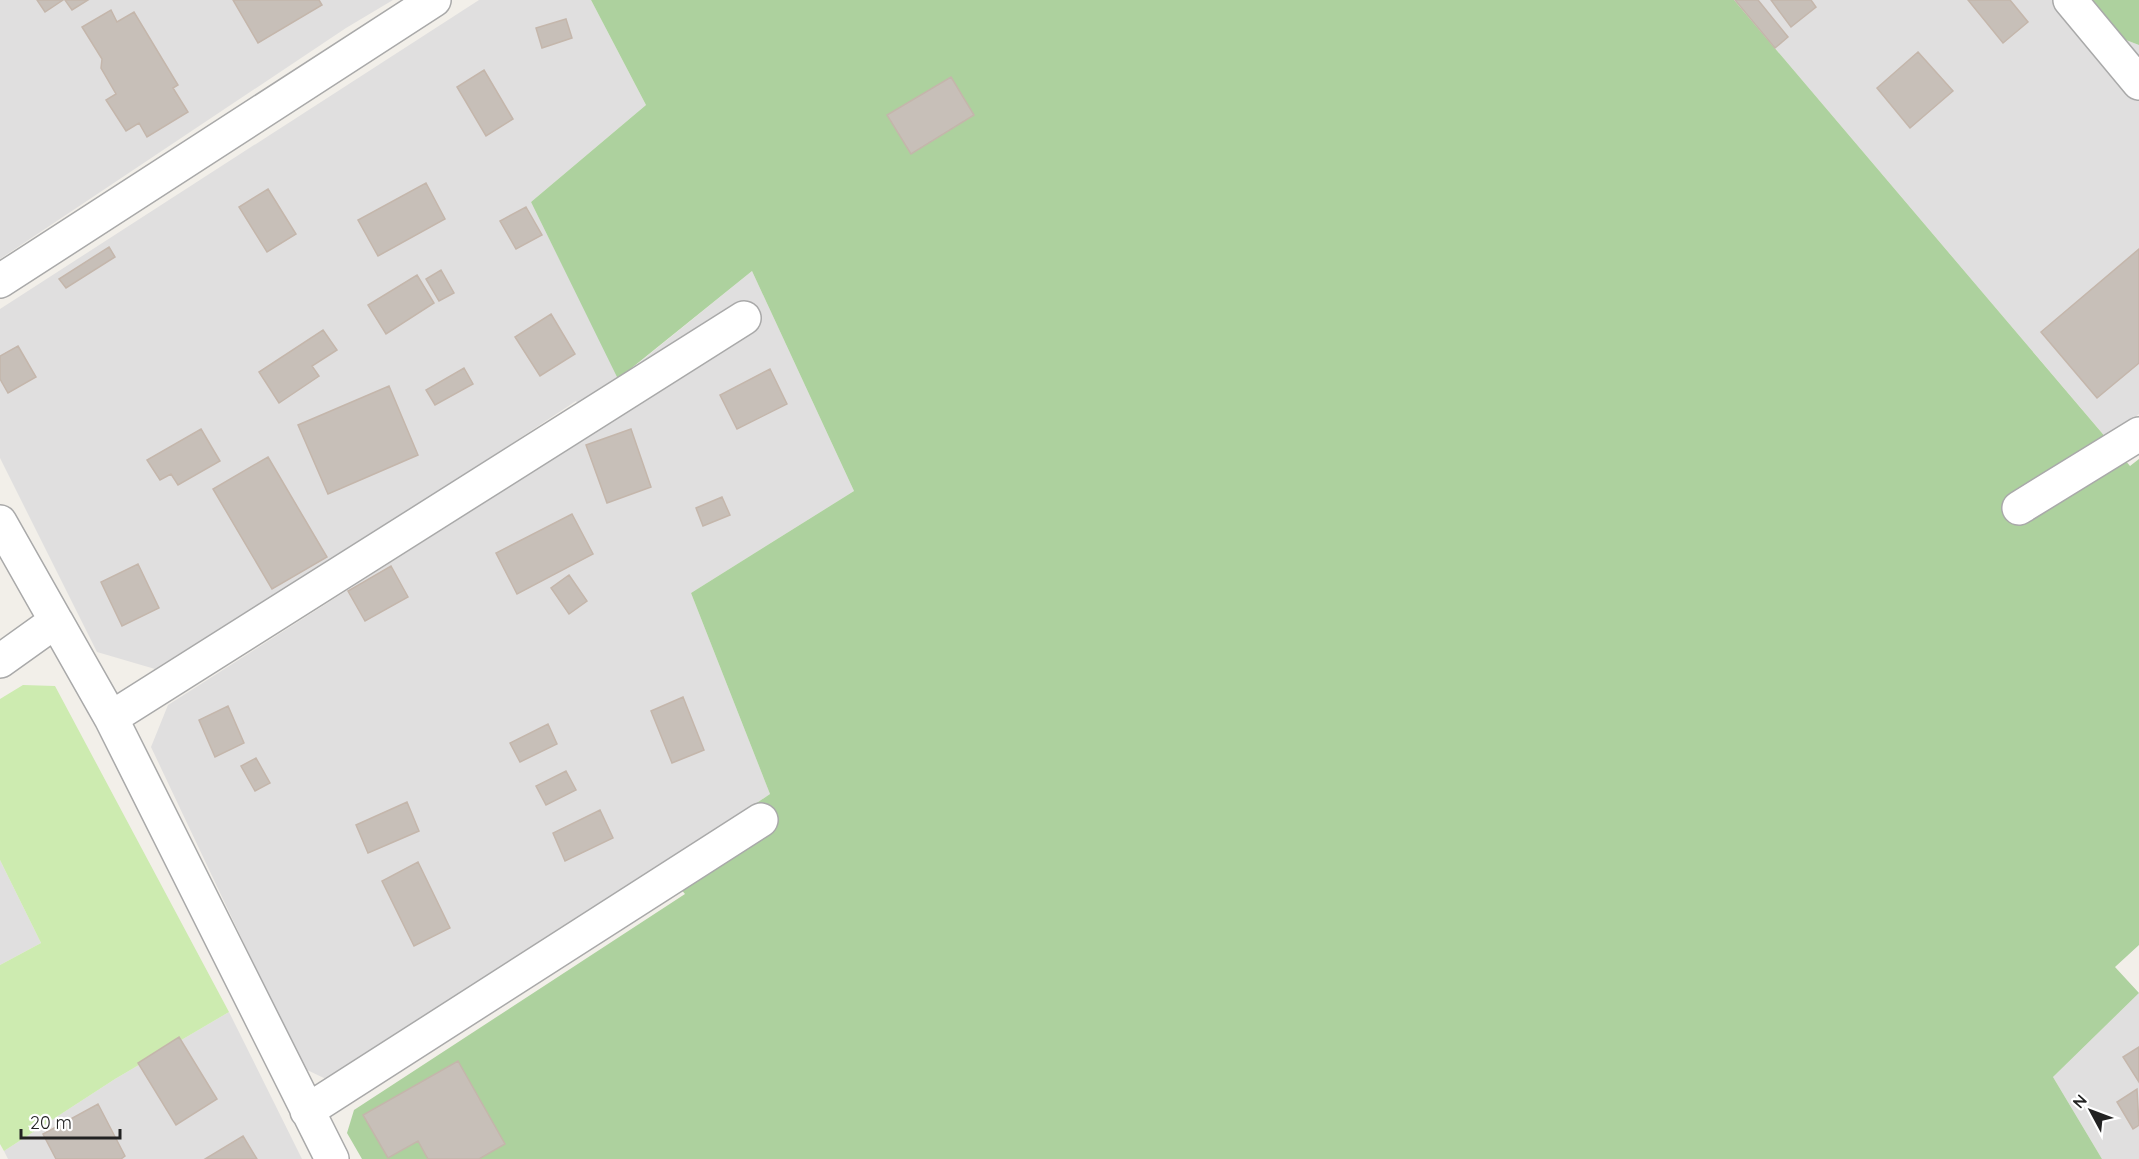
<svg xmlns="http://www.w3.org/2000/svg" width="2139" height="1159" viewBox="0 0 2139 1159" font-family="Quicksand,sans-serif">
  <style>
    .residential { fill: #e0dfdf }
    .grass { fill: #cdebb0 }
    .forest { fill: #add19e }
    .building { fill: #c7bfb8; stroke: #c4b6ab; stroke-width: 1.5 }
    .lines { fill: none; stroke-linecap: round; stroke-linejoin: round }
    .minor-casing { stroke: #a9a9a9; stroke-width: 36 }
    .minor { stroke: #fff; stroke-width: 33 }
  </style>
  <rect width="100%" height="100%" fill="#f2efe9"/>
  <!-- residential -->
  <path class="residential" d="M0,0H393L346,28L0,259Z
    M479,0H591L646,105L531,202L619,379L752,271L854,491L691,593L770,794L662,867L328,1080L303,1068L151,747L168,705L596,431L576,401L411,510L155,669L97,652L0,458V309Z
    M1734,0H2089L2118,37L2139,45V414L2108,440Z
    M0,860L41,943L0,965Z
    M2139,993V1159H2102L2053,1077Z
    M229,1012L302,1159H8L4,1151L115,1079Z"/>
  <!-- grass -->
  <path class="grass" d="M23,685L55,686L229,1012L115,1079L4,1151L0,1144V965L41,943L0,860V699Z"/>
  <!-- forest -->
  <path class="forest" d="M591,0H1734L2130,466L2139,459V945L2115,967L2139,993L2053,1077L2102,1159H362L347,1133L354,1110L685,894L662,867L770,794L691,593L854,491L752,271L618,379L531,202L646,105Z
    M2089,0H2139V45L2118,37Z"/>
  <!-- building -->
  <path class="building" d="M37,0H63L45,12Z
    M65,0H88L72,10Z
    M233,0H319L322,5L258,43Z
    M1735,0H1758L1788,37L1775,48Z
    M1771,0H1811L1816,7L1791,27Z
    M1968,0H2010L2028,22L2003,43Z
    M111,10L117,22L134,12L178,85L173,88L188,112L147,137L139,123L126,131L106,100L116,94L101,68L102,59L82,27Z
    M566,19L572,38L542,48L536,28Z
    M1918,52L1953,91L1910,128L1877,88Z
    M484,70L513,119L486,136L457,87Z
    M951,77L974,115L911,154L887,115Z
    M426,183L445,219L378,256L358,220Z
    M268,189L296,234L267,252L239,207Z
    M526,207L542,235L516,249L500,221Z
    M109,247L115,257L66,288L59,279Z
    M2139,249V363L2097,398L2041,332Z
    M441,270L454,293L439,301L426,279Z
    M417,275L434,303L386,334L368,305Z
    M551,314L575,354L540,376L515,337Z
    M323,330L337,350L312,366L319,376L279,403L259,372Z
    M18,346L36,377L8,393L0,379V356Z
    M464,368L473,384L435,405L426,390Z
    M770,369L787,404L737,429L720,395Z
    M389,386L418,455L328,494L298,425Z
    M201,429L220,461L178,485L171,474L160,480L147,460Z
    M631,429L651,487L607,503L586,445Z
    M268,457L327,557L272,589L213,489Z
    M722,497L730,515L703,526L696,508Z
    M572,514L593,554L517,594L496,553Z
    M138,564L159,608L122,626L101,582Z
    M391,566L408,597L365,621L348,591Z
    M569,575L587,601L569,614L551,588Z
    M683,697L704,750L672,763L651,711Z
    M228,706L244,743L215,757L199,720Z
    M548,724L557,744L520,762L510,743Z
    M256,758L270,783L255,791L241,766Z
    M566,771L576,790L546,805L536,786Z
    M407,802L419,831L368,853L356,825Z
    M600,810L613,838L565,861L553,833Z
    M418,862L450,928L414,946L382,881Z
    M179,1037L217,1099L176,1125L138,1063Z
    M2139,1047V1082L2123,1057Z
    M458,1061L505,1144L479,1159H428L418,1141L388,1158L363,1115Z
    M2137,1089L2139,1125L2133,1129L2117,1102Z
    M98,1104L125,1156L121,1159H56L43,1134Z
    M243,1136L257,1159H205Z"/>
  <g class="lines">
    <defs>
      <path id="minor" d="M2070,0L2139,83
        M0,281L434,0
        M2019,508L2139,434
        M0,522L56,621
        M0,661L56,621L111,718L332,1159
        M111,718L744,318
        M307,1111L761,820"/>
    </defs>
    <!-- minor casing -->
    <use href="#minor" class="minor-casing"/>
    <!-- minor -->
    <use href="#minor" class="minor"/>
  </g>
  <!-- north arrow -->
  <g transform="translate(2091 1111) rotate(311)" stroke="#ffffff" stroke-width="4.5" paint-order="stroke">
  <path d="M0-4.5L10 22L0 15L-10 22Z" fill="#222222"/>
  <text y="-9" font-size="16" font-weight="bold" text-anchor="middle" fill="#222222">N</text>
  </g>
  <!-- scale -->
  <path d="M21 1129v9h99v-9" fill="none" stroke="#222222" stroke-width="3"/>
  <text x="30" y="1129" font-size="18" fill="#222222" stroke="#ffffff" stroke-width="4.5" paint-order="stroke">20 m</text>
</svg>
